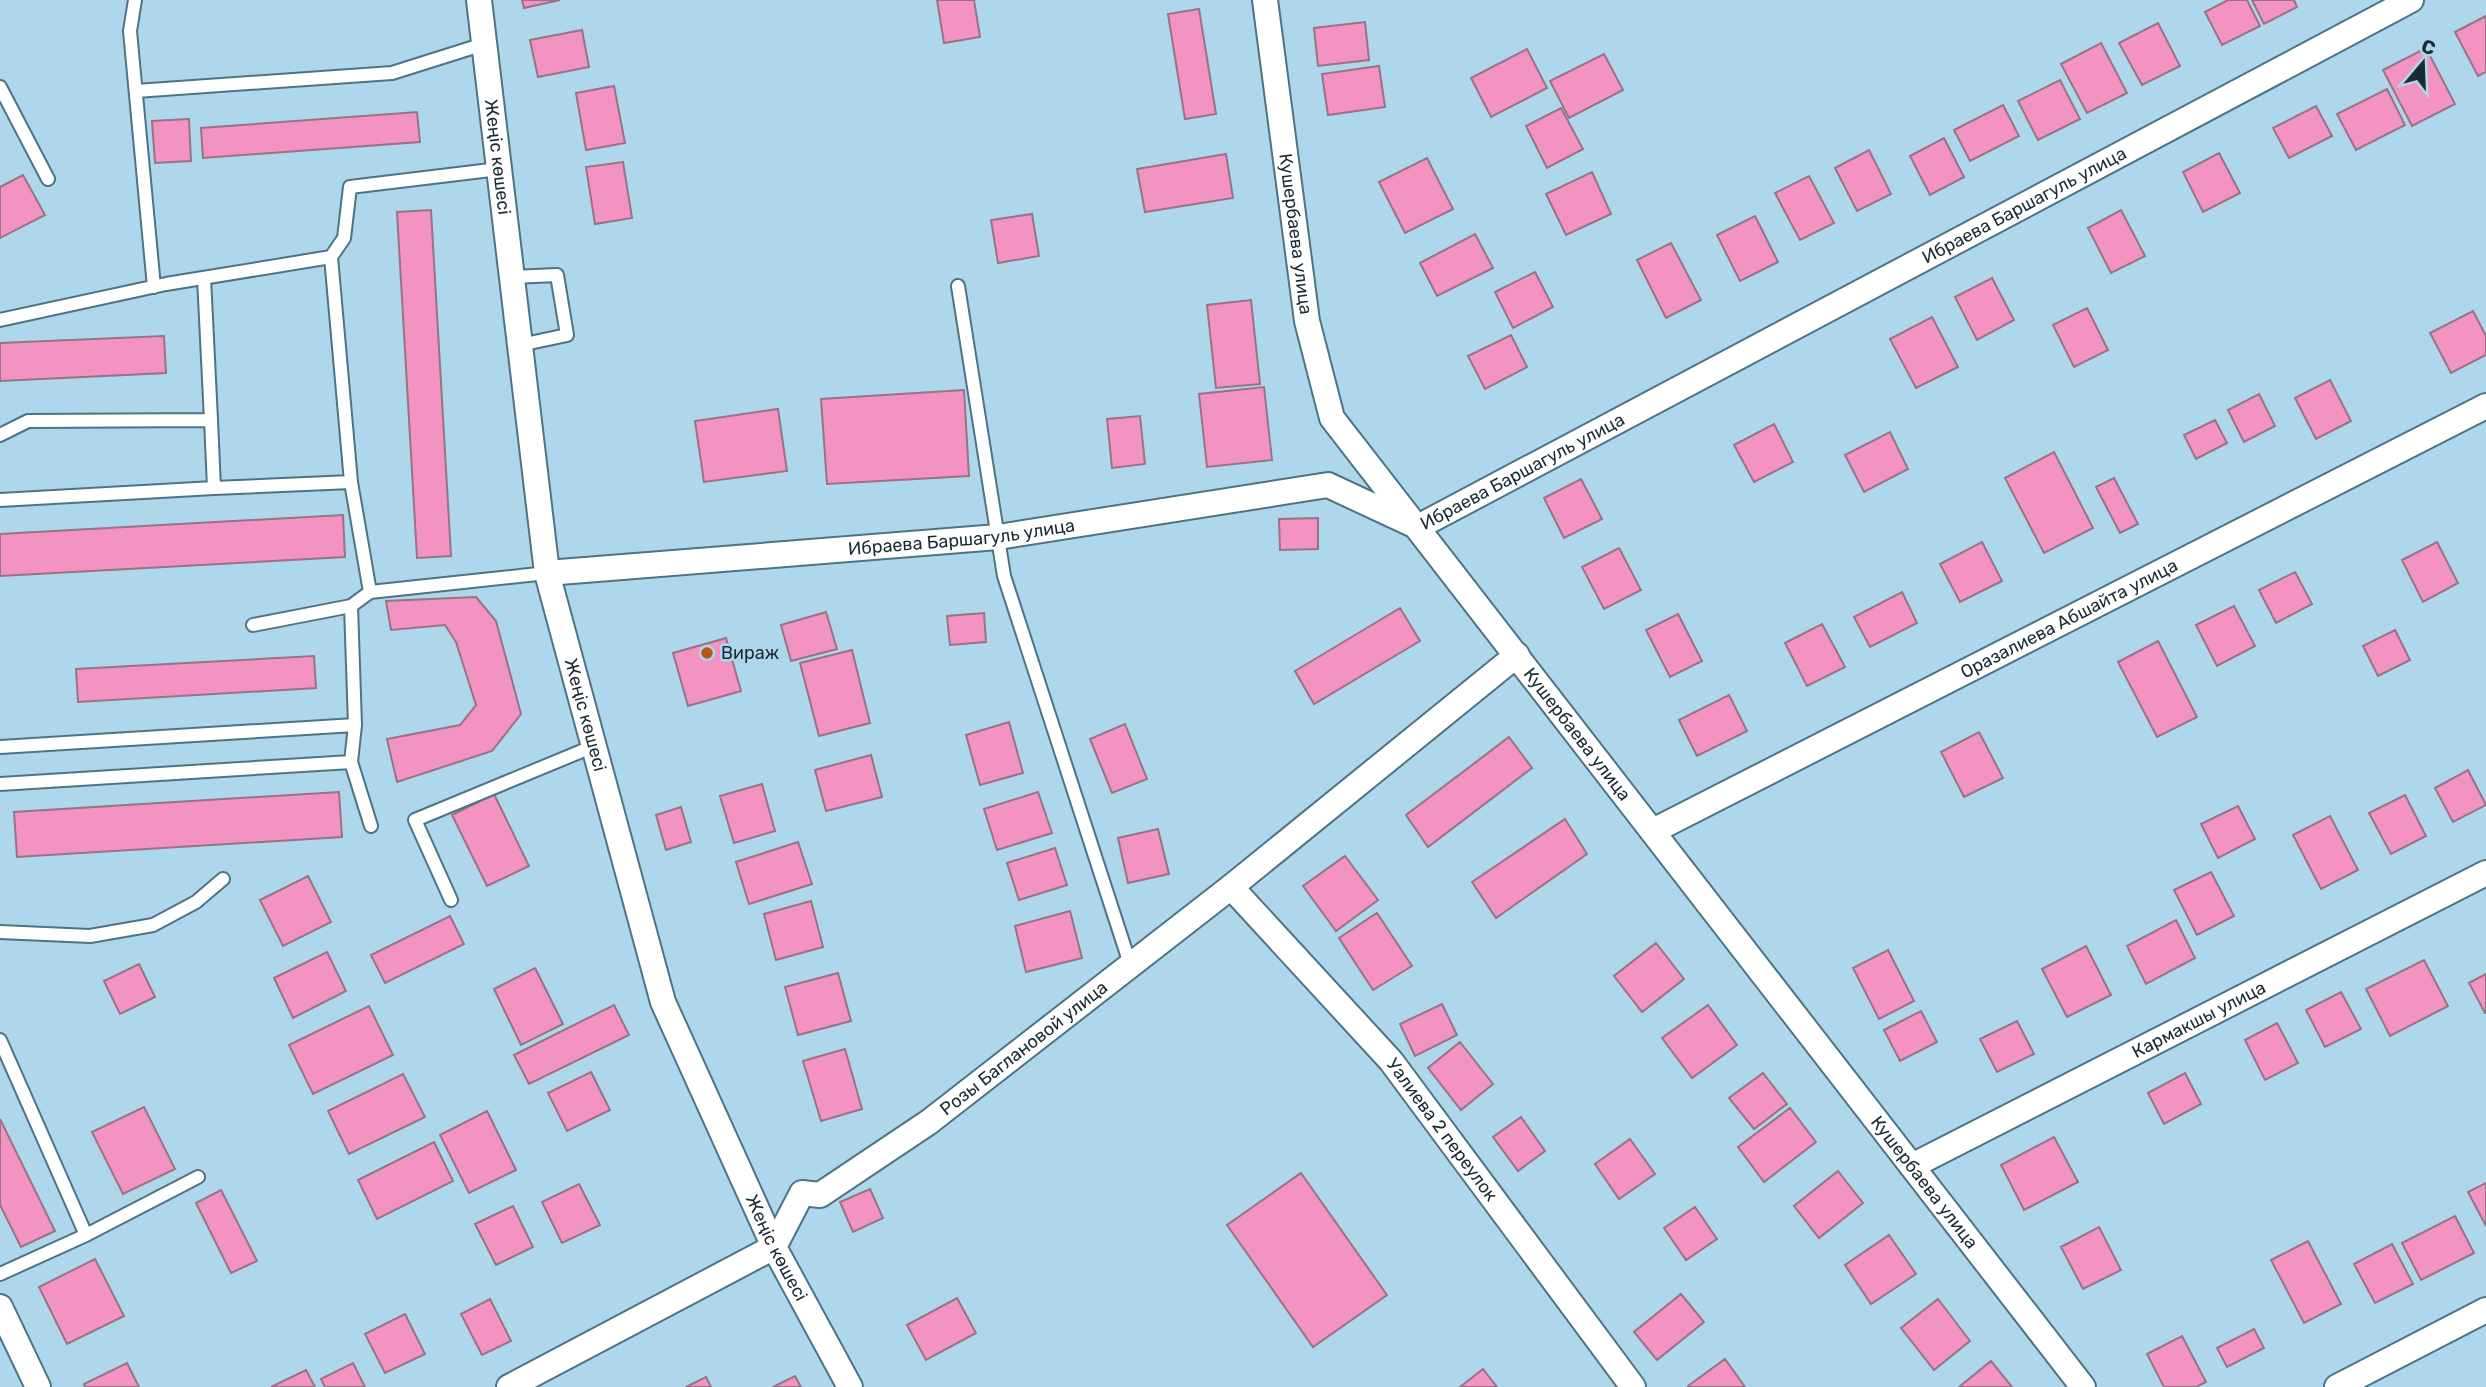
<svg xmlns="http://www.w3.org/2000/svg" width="2486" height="1387" viewBox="0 0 2486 1387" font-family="Rubik,sans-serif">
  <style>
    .building { fill: #f393c2; stroke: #987384; stroke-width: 2 }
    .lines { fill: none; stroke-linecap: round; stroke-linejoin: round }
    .lane-casing { stroke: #4d7385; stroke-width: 16 }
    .street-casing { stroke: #4d7385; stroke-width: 28 }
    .lane { stroke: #fff; stroke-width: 12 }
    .street { stroke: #fff; stroke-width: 24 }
    .poi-dot { fill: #b85813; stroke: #afd7eb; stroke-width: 2.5 }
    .labels { text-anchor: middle; stroke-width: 5; stroke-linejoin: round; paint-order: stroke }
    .street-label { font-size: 18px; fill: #1b2b33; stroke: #afd7eb }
    .poi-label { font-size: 18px; fill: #1b2b33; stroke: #afd7eb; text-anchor: start }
  </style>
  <rect width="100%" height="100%" fill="#afd7eb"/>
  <!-- building -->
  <path class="building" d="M522,0H560L524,8Z
    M937,0H974L980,37L944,43Z
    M2228,0H2247L2260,26L2222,45L2205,12Z
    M2252,0H2294L2297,7L2264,24Z
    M1199,9L1216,114L1185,119L1168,14Z
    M2486,16V72L2478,76L2455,32Z
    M1365,22L1369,60L1318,66L1314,28Z
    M2158,23L2180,66L2142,85L2119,43Z
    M582,30L589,67L538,77L530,40Z
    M2101,43L2127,93L2087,113L2061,64Z
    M2426,48L2455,104L2412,126L2383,70Z
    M1527,49L1547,88L1491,117L1471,78Z
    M1604,54L1623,90L1569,118L1550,81Z
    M1379,66L1385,107L1328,115L1322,74Z
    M2060,80L2080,119L2038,140L2018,101Z
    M614,86L625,143L586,150L576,93Z
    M2387,89L2405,125L2356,150L2337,114Z
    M2003,105L2019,136L1970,161L1954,130Z
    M2316,106L2332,136L2289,158L2273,128Z
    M1561,108L1583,149L1547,168L1526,126Z
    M417,112L420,142L203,158L201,128Z
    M189,119L191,161L155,163L152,121Z
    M1944,138L1964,177L1930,195L1910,156Z
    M1869,150L1891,194L1857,211L1835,168Z
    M2219,153L2240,193L2203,212L2183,172Z
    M1226,154L1233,198L1145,212L1137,169Z
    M1427,158L1453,209L1405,233L1379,182Z
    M623,162L632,218L595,224L586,167Z
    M1592,172L1611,214L1566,235L1546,194Z
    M23,175L45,215L0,238V187Z
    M1809,176L1834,223L1800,240L1775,193Z
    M431,210L451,556L417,558L397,212Z
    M2121,210L2145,256L2111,273L2088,228Z
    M1032,214L1039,256L998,263L991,220Z
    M1755,216L1778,262L1740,281L1717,235Z
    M1475,234L1493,268L1437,296L1420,263Z
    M1671,243L1701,300L1666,318L1637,260Z
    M1535,272L1553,307L1513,328L1495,292Z
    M1992,278L2014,320L1977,340L1955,297Z
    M1251,300L1260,384L1216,388L1207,305Z
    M2087,308L2108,350L2074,367L2053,325Z
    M2473,311L2486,336V355L2451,373L2430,333Z
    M1932,317L1958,367L1916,388L1890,339Z
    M1511,335L1527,367L1485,389L1468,356Z
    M164,336L166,373L0,381V343Z
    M2330,380L2351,421L2316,439L2295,398Z
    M1264,387L1272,460L1207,467L1199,394Z
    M964,390L969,476L827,484L821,399Z
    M2259,394L2275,426L2244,442L2228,410Z
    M778,409L787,471L704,482L695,421Z
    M1140,416L1145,464L1112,468L1107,419Z
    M2215,420L2227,443L2196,459L2184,435Z
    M1774,424L1793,462L1754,482L1734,445Z
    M1890,432L1908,469L1864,492L1845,455Z
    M2054,452L2093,528L2044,553L2005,478Z
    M2114,478L2138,524L2120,533L2096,487Z
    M1581,479L1602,519L1564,538L1544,498Z
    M343,515L345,557L0,576V534Z
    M1318,518V549L1280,550L1279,519Z
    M1982,542L2002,581L1960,602L1940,564Z
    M2437,542L2458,583L2423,602L2402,560Z
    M1619,548L1641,590L1604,609L1582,567Z
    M2295,572L2312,604L2276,623L2259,590Z
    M1902,592L1917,623L1870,647L1854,617Z
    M476,597L496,621L521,714L492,751L397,782L387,739L460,725L476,705L456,642L445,625L391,630L386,601Z
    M2234,606L2255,646L2217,666L2196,625Z
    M1400,608L1420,641L1314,704L1295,671Z
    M826,612L837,649L791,661L781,625Z
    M984,613L986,642L950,645L947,616Z
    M1678,614L1702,661L1670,677L1646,630Z
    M1822,624L1845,667L1807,686L1785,643Z
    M2395,630L2410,660L2378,676L2363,646Z
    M726,638L741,691L688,706L673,653Z
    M2158,641L2197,717L2157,737L2118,662Z
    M852,650L870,723L819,736L800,663Z
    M314,656L316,688L78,702L76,669Z
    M1729,695L1747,731L1697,756L1679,720Z
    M1009,722L1023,773L980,785L966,735Z
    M1125,724L1147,779L1112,793L1090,739Z
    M1979,732L2003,778L1964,797L1941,752Z
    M1509,737L1532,768L1428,847L1406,815Z
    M871,755L882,797L826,811L815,770Z
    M2468,770L2486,805L2453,822L2435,788Z
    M762,784L775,831L734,843L720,796Z
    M339,792L342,837L17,857L14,812Z
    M1038,792L1052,833L997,850L984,809Z
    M494,794L529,866L487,886L452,815Z
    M2405,795L2426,836L2391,854L2369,813Z
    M2238,806L2255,839L2218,858L2201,824Z
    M681,807L691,842L666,850L656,815Z
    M2330,816L2358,870L2321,889L2293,835Z
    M1565,819L1587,854L1496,918L1472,882Z
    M1158,829L1169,874L1128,883L1118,838Z
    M798,842L812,884L749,904L736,862Z
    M1055,848L1067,885L1019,900L1007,863Z
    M1345,856L1378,900L1336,931L1303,886Z
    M2211,872L2234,916L2197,935L2174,890Z
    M308,876L331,922L283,946L260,900Z
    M811,901L823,947L776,960L764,914Z
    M1070,911L1082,958L1026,972L1015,926Z
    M1377,913L1412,966L1373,990L1339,938Z
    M450,916L464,944L385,983L371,955Z
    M2176,920L2195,958L2146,984L2127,946Z
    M1656,943L1684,979L1642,1012L1614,976Z
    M2086,946L2111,995L2067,1017L2042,969Z
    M1888,950L1914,1001L1879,1019L1853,968Z
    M327,952L346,991L293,1018L274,978Z
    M2424,960L2448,1006L2390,1036L2366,989Z
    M139,964L155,997L120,1014L104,981Z
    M535,968L563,1024L521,1045L494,989Z
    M838,973L851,1021L798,1035L785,987Z
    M2486,974V1013H2485L2469,983Z
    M2341,992L2361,1029L2325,1047L2306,1010Z
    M1442,1004L1457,1035L1415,1056L1400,1024Z
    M614,1005L629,1035L529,1084L514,1055Z
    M1708,1005L1737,1045L1692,1078L1662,1038Z
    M369,1006L393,1055L313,1094L289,1045Z
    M1921,1011L1937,1042L1900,1061L1884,1030Z
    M2017,1021L2034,1054L1997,1072L1980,1039Z
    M2277,1023L2298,1063L2265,1080L2245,1040Z
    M1460,1042L1493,1084L1461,1110L1428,1068Z
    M845,1049L862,1109L821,1121L803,1061Z
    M591,1072L610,1110L567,1131L548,1093Z
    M1763,1073L1787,1104L1754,1129L1729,1098Z
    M2185,1073L2201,1104L2164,1124L2148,1093Z
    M403,1074L425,1117L349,1154L328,1111Z
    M144,1107L175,1169L123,1194L92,1132Z
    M1790,1108L1816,1142L1764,1182L1738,1147Z
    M487,1111L516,1170L469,1193L440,1135Z
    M1521,1117L1545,1151L1518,1171L1493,1137Z
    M0,1119L55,1231L21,1247L0,1205Z
    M2054,1137L2078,1182L2024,1210L2001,1165Z
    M1630,1139L1655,1174L1619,1199L1595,1164Z
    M434,1142L453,1181L377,1219L358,1180Z
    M1838,1171L1863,1203L1819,1238L1794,1206Z
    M1301,1173L1387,1295L1313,1347L1227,1225Z
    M2486,1183V1226L2468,1192Z
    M579,1184L600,1225L562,1243L542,1202Z
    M870,1189L883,1218L853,1232L840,1202Z
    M221,1190L257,1261L231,1273L196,1203Z
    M513,1206L533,1247L496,1265L475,1224Z
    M1695,1207L1717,1239L1686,1260L1664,1228Z
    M2455,1216L2474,1253L2421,1280L2402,1243Z
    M2099,1227L2121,1270L2083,1289L2061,1247Z
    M1889,1235L1916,1274L1871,1304L1845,1265Z
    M2308,1241L2341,1304L2304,1323L2271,1260Z
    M2392,1244L2413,1284L2375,1303L2354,1264Z
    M95,1259L124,1316L67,1344L39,1287Z
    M1681,1294L1704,1322L1657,1360L1634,1332Z
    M957,1298L976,1333L926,1360L907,1325Z
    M490,1299L511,1341L482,1355L461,1314Z
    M1938,1299L1970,1341L1934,1370L1901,1328Z
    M405,1314L425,1354L385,1373L365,1334Z
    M2254,1329L2264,1348L2227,1367L2217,1348Z
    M2182,1336L2206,1382L2196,1387H2164L2147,1354Z
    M1725,1359L1745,1387H1688V1386Z
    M1991,1361L2012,1387H1959Z
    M127,1363L139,1387H85L84,1384Z
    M353,1363L365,1387H325L321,1379Z
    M1483,1369L1497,1387H1460Z
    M306,1370L315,1387H271Z
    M795,1376L801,1387H773Z
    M706,1377L711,1387H686Z"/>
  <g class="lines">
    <defs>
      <path id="lane" d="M135,0L130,31L154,287
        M0,87L48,179
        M136,91L392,73L484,44
        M512,277L557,275L567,335L520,345
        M958,286L1004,576L1130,964
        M0,320L166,284L331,257L344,238L350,187L499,169
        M211,420L214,488L351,482L331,257
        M0,435L28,421L211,420L204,278
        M351,482L370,592L547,573
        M0,500L214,488
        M253,625L351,606
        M0,747L355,725
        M351,762L371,826
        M0,784L351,762L355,725L351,606L370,592
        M451,900L415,820L594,746
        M0,932L90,936L153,925L196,902L223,879
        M0,1040L86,1235L198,1177
        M0,1274L86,1235"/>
      <g id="street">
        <path id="s1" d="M479,0L547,573L663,1002L774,1247L850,1387"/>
        <path id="s2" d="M1265,0L1307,321L1332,418L2083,1387"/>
        <path id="s3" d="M547,573L998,537L1328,485L1418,527L2411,0"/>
        <path id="s4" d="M1653,831L2486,406"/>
        <path id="s5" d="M1231,887L1391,1061L1633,1387"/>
        <path id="s6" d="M1912,1166L2486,873"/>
        <path d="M0,1307L38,1387"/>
        <path id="s7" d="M509,1387L774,1247L802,1193L820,1195L929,1122L1231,887L1517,655"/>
        <path d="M2337,1387L2486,1310"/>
      </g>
    </defs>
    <!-- lane casing -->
    <use href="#lane" class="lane-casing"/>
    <!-- street casing -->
    <use href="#street" class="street-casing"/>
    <!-- lane -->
    <use href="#lane" class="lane"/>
    <!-- street -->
    <use href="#street" class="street"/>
  </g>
  <!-- markers -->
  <circle class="poi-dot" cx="707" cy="653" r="7"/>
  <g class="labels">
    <!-- street labels -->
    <g class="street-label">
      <text dy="6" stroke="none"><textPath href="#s1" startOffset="158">Жеңіс көшесі</textPath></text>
      <text dy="6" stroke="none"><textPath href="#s3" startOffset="1572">Ибраева Баршагуль улица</textPath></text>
      <text dy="6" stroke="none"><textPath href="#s2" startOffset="236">Кушербаева улица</textPath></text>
      <text dy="6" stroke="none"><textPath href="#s3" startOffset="1004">Ибраева Баршагуль улица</textPath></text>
      <text dy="6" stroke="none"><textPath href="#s3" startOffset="416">Ибраева Баршагуль улица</textPath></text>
      <text dy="6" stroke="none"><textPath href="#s4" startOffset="467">Оразалиева Абшайта улица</textPath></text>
      <text dy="6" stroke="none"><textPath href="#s1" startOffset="724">Жеңіс көшесі</textPath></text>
      <text dy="6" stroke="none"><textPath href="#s2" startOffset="824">Кушербаева улица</textPath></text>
      <text dy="6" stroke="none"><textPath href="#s6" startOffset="322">Кармакшы улица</textPath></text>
      <text dy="6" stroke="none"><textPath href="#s7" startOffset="630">Розы Баглановой улица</textPath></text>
      <text dy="6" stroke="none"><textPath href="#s5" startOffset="322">Уалиева 2 переулок</textPath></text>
      <text dy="6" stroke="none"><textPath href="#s2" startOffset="1391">Кушербаева улица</textPath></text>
      <text dy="6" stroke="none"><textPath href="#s1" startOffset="1292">Жеңіс көшесі</textPath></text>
    </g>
    <!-- poi labels -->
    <g class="poi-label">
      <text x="721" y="659">Вираж</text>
    </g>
  </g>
  <!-- north arrow -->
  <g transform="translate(2423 63) rotate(19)" stroke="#afd7eb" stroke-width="5" paint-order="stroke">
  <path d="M0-5L12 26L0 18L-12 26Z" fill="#1b2b33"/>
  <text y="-10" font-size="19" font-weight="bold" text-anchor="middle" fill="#1b2b33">С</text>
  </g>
</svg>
